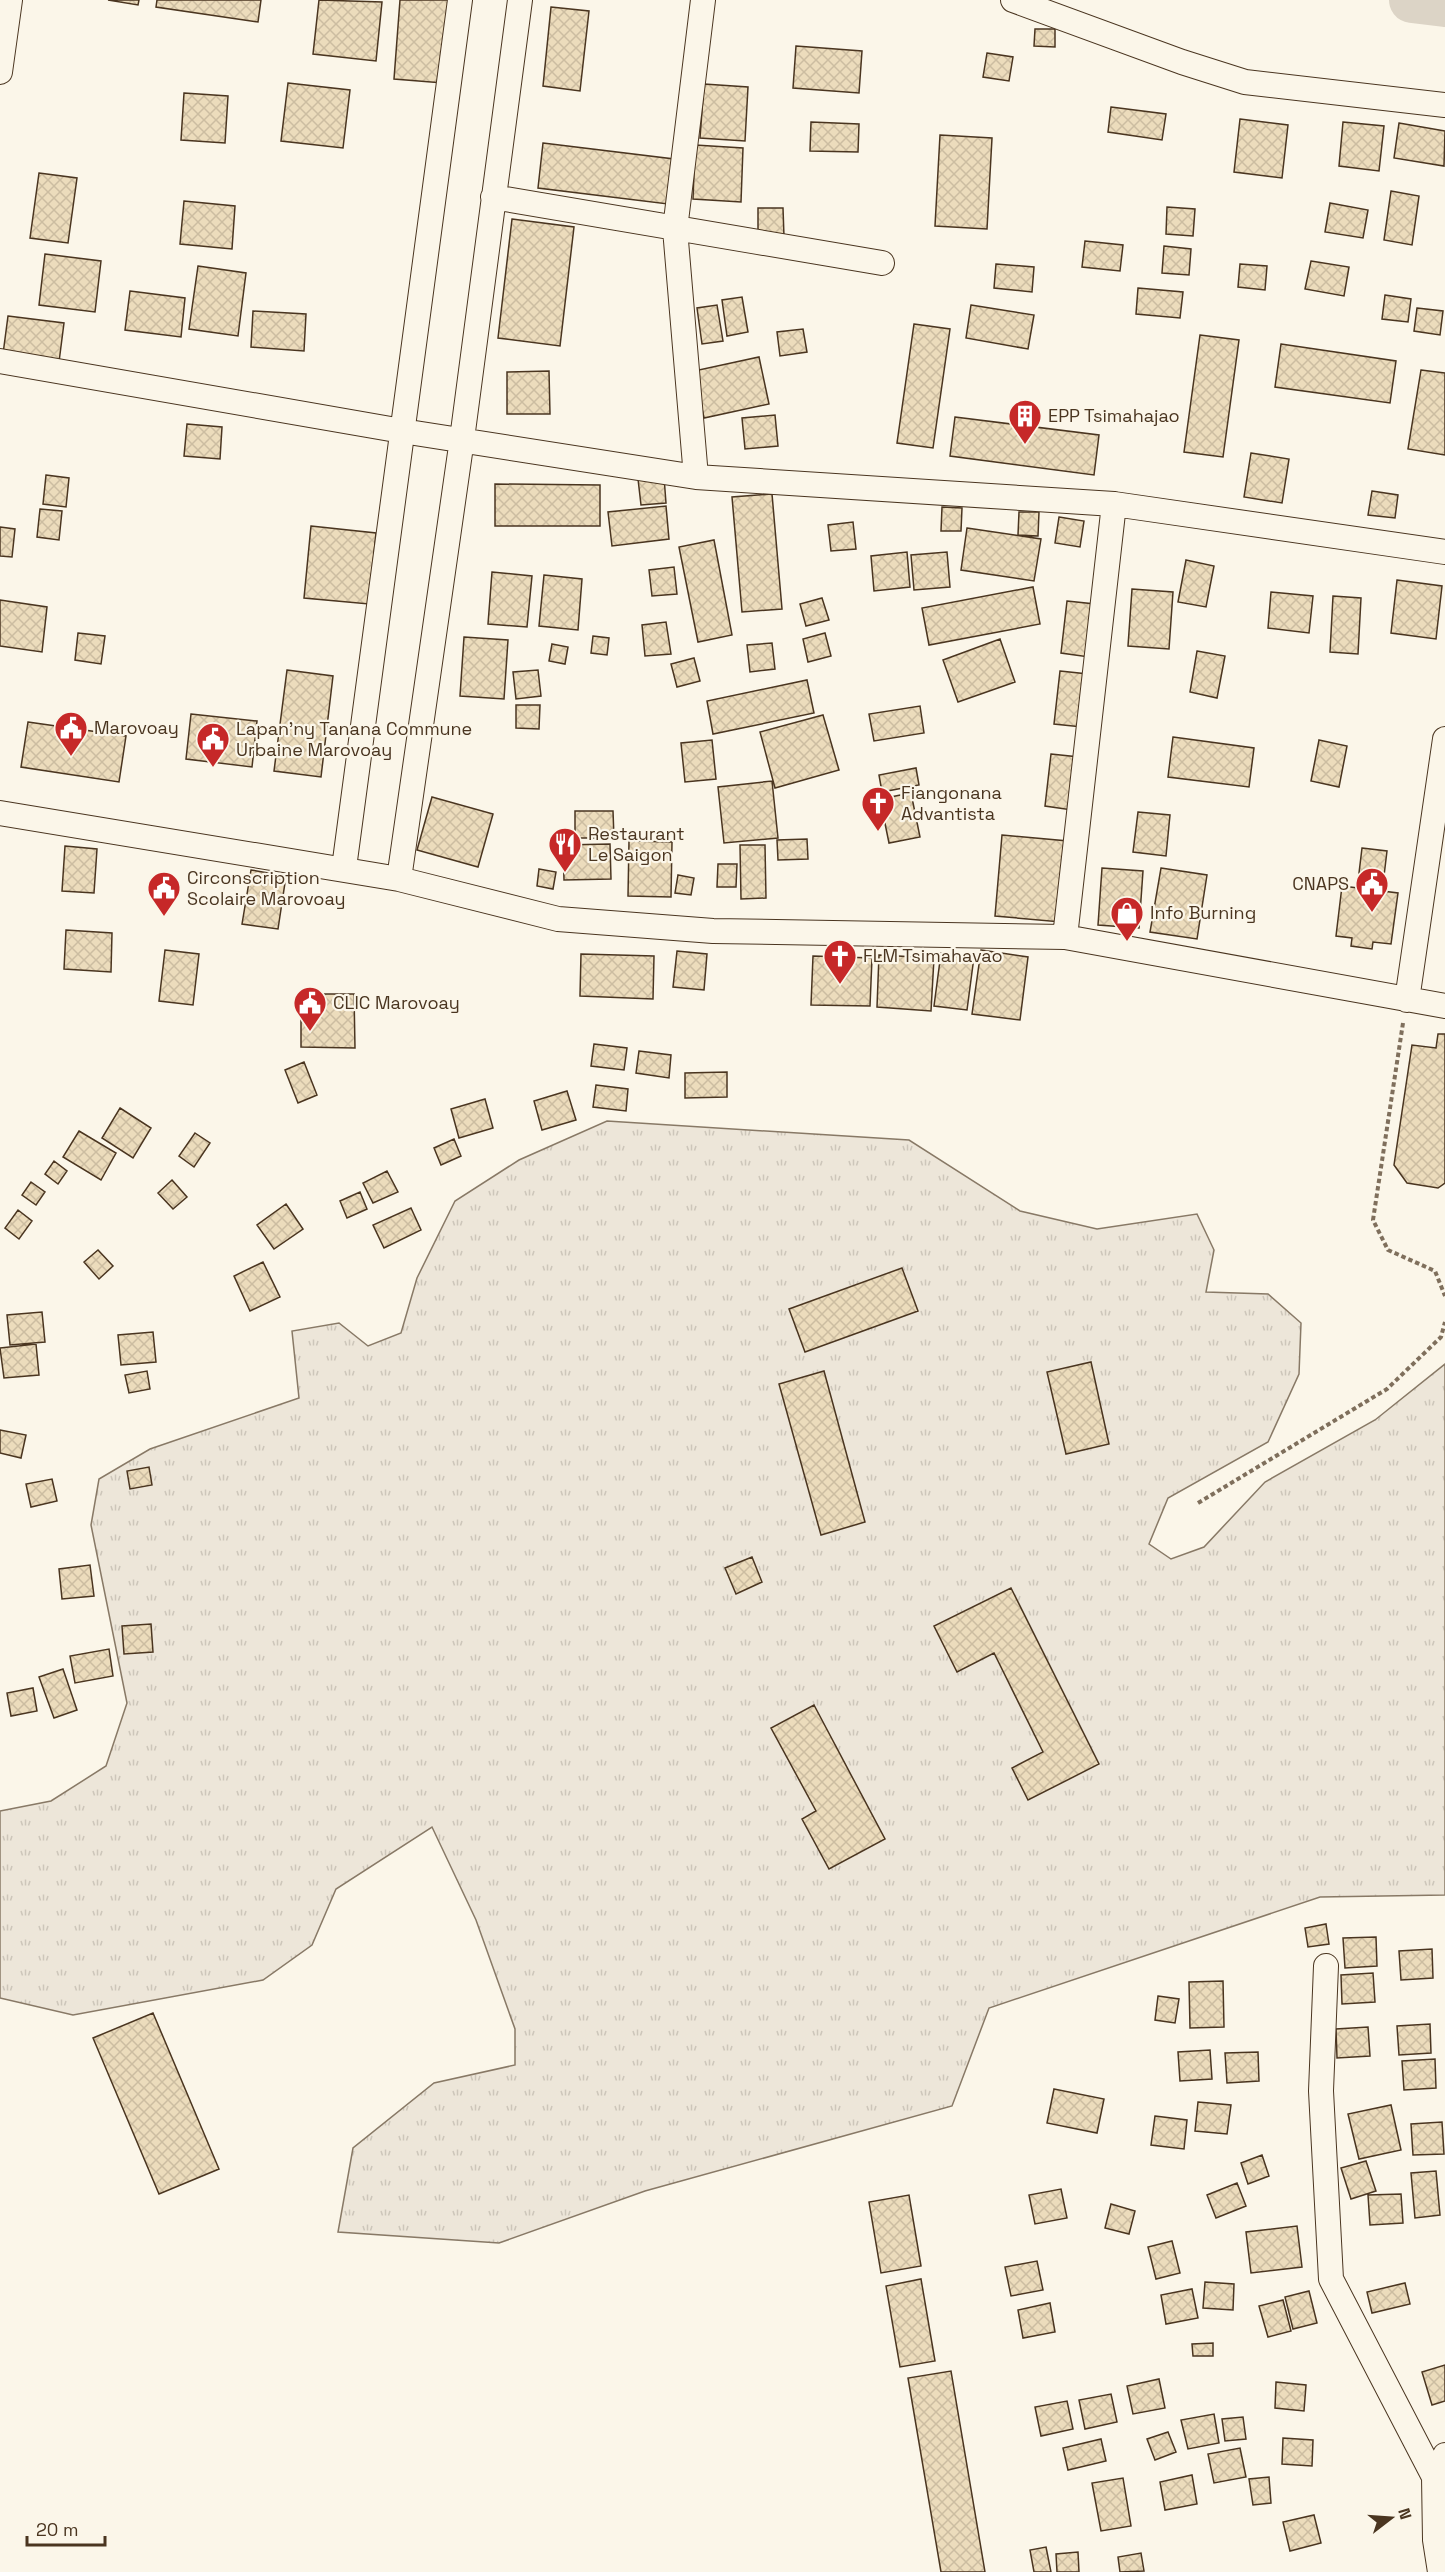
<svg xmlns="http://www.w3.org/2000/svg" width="1445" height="2572" viewBox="0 0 1445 2572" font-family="'Space Grotesk',sans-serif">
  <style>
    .grass { fill: url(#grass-tufts); stroke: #887966; stroke-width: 1.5 }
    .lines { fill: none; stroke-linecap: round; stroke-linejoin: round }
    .river { stroke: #dcd4c6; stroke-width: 46 }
    .building { fill: url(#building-cross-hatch); stroke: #4a3520; stroke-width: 1.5 }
    .street-casing { stroke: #4a3520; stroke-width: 26 }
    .path { stroke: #7f6f5c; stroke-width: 4; stroke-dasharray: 4.5 3; stroke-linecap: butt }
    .street { stroke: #fbf6e9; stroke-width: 24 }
    .labels { text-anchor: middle; stroke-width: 4.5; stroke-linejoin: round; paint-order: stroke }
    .poi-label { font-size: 18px; fill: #4a3520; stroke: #fbf6e9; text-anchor: start }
  </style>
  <defs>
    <pattern id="grass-tufts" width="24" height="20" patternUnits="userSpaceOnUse" patternTransform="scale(1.5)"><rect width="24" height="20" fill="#ede6d9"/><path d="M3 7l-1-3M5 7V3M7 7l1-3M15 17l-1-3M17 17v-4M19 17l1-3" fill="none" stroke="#cdc6ba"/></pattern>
    <pattern id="building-cross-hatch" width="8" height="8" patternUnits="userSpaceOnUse" patternTransform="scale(1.5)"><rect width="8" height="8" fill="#ecdcbc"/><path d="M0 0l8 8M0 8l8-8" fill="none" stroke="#ccbda1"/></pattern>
  </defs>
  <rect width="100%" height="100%" fill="#fbf6e9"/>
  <!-- grass -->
  <path class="grass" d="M607,1121L909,1140L1020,1211L1097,1229L1197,1214L1214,1250L1206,1292L1268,1294L1301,1323L1299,1374L1268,1442L1168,1498L1149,1544L1171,1559L1204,1547L1265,1482L1375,1420L1445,1364V1895L1320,1897L989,2008L952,2106L645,2191L499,2243L338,2232L353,2148L434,2083L515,2065V2029L476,1920L432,1827L336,1889L312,1945L263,1980L73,2015L0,1998V1811L51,1801L106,1766L127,1703L91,1525L99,1479L150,1449L299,1398L292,1331L339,1323L368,1346L401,1333L417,1278L455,1201L519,1160Z"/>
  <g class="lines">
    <!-- river -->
    <path class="river" d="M1412,0L1445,4"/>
  </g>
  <!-- building -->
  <path class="building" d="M108,0H139L138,5Z
    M157,0H261L258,22L156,7Z
    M319,0L382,2L376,61L313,54Z
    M400,0H450L443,83L394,79Z
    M551,7L589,11L580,91L543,86Z
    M1035,29H1055V47L1034,46Z
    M796,46L862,51L859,93L793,88Z
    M987,53L1013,57L1009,81L983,77Z
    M288,83L350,90L343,148L281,141Z
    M704,84L748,87L745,141L700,138Z
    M184,93L228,96L225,143L181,140Z
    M1111,107L1166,114L1162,140L1108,132Z
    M1240,119L1288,125L1282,178L1234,172Z
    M811,122L859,124L858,152L810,151Z
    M1343,122L1384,126L1379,171L1339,166Z
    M1399,123L1445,131L1444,166L1394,158Z
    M940,135L992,138L987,229L935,226Z
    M543,143L674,159L668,204L538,188Z
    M695,145L743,148L741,202L693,199Z
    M39,173L77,178L68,243L30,238Z
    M1391,191L1419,196L1412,245L1384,240Z
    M184,201L235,206L232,249L180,244Z
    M1330,203L1368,210L1363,238L1325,232Z
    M1167,207L1195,209L1193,236L1166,234Z
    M758,208H783L784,237H758Z
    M512,219L574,227L560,346L498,338Z
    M1085,241L1123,245L1120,271L1082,267Z
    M1164,246L1191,249L1189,275L1162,273Z
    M45,254L101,261L95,312L39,305Z
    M1311,261L1349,267L1344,296L1305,289Z
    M996,264L1034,267L1032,292L994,288Z
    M1240,264L1267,266L1265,290L1238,287Z
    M198,266L246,273L238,336L189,329Z
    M1138,288L1183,292L1180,318L1136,314Z
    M130,291L185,298L181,337L125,330Z
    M1385,295L1411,299L1408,322L1382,319Z
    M742,297L748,332L727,336L722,300Z
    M717,305L723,341L702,344L697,308Z
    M971,305L1034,315L1028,349L966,338Z
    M1417,308L1443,311L1440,335L1414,331Z
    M253,311L306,314L304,351L251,347Z
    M8,316L64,323L59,362L3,354Z
    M914,324L950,329L933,448L897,443Z
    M803,329L807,352L780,356L777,332Z
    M1200,335L1239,340L1223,457L1184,452Z
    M1281,344L1396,361L1390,403L1275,387Z
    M759,357L769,404L704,418L694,371Z
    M1421,370L1445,373V455L1408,449Z
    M549,371L550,414H507V372Z
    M775,415L778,446L745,449L742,418Z
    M955,417L1099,435L1094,475L950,456Z
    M187,424L222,427L220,459L184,456Z
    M1251,453L1289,459L1282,503L1244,497Z
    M46,475L69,478L66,507L43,504Z
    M664,477L666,503L641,505L638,479Z
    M495,484L600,485V526H495Z
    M1372,491L1398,495L1395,518L1368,515Z
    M772,494L782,609L742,612L732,497Z
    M666,506L669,539L612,546L608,512Z
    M942,507L962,508L961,531H941Z
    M40,509L62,511L59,540L37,537Z
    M1019,512H1039L1038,536L1018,535Z
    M1059,517L1084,521L1080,547L1055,543Z
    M853,522L856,549L831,551L828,525Z
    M311,526L376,533L369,604L304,598Z
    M0,527L15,529L12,557L0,556Z
    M967,528L1041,539L1034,581L961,570Z
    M714,540L732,635L698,642L679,547Z
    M907,552L910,587L874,591L871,556Z
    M947,552L950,587L914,590L911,555Z
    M1186,560L1214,566L1206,607L1178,602Z
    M674,567L677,594L652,596L649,570Z
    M492,572L532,576L527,627L488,624Z
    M544,575L582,579L578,630L539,626Z
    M1397,580L1442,586L1436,639L1391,633Z
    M1033,587L1040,624L929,645L922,608Z
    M1132,589L1173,592L1169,649L1128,646Z
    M1271,592L1313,596L1309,633L1268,628Z
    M1333,596L1361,598L1358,654L1330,652Z
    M822,598L829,620L806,626L800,604Z
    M0,600L47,607L42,652L0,646Z
    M1067,601L1095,604L1089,657L1061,653Z
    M666,622L671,654L645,656L642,625Z
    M78,633L105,636L101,664L75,660Z
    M825,633L831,656L808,662L803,639Z
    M593,636L609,638L607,655L591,653Z
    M464,637L508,640L504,699L460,696Z
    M1000,639L1015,682L958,702L943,660Z
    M772,643L775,669L750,672L747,645Z
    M552,644L568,647L565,664L549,661Z
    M1197,651L1225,656L1217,698L1190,692Z
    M694,658L700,681L677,687L671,664Z
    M287,670L333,676L321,777L274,771Z
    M538,670L541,696L516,699L513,672Z
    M1060,671L1088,674L1082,727L1054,724Z
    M807,680L814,713L713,734L707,701Z
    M516,705H540L539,729L516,728Z
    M920,706L924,733L874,741L869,714Z
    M191,714L257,721L252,767L186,759Z
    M823,715L839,770L775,788L760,732Z
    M28,722L126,736L119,782L21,767Z
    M1173,737L1254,748L1249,787L1168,777Z
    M712,740L716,779L685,782L681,743Z
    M1319,740L1347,746L1339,787L1311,781Z
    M1051,754L1079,757L1072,810L1045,806Z
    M916,768L919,785L882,792L879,775Z
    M772,781L778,838L724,843L718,787Z
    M911,793L920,837L889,843L880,799Z
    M432,797L493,814L478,867L417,850Z
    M575,811H613L614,838H575Z
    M1138,812L1170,815L1166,856L1133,852Z
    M1002,835L1068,841L1061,922L995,916Z
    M807,839L808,859L778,860L777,840Z
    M629,841L672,842L671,897L628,896Z
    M610,844L611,879L564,880L563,845Z
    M740,845H765L766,898L741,899Z
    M65,846L97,849L94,893L62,891Z
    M1362,848L1387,851L1384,876L1359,873Z
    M718,864H737L736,887H717Z
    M1102,868L1143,871L1139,928L1098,925Z
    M1161,868L1207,875L1197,939L1150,932Z
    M539,869L556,872L553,889L537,886Z
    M251,870L286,876L278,929L242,924Z
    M678,875L694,878L691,895L675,893Z
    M1342,886L1398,893L1391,944L1373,942L1372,949L1351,946L1352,938L1336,936Z
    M66,930L112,933L111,972L64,969Z
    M165,950L199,954L193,1005L159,1001Z
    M981,950L1028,957L1020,1020L972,1014Z
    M677,951L707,954L704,990L673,987Z
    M941,953L974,957L967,1010L934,1006Z
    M581,954L654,956L653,999L580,996Z
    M879,955L934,958L931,1011L877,1007Z
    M813,956L872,958L870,1006L811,1005Z
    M301,994H354L355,1048L301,1047Z
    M1438,1034H1445V1183L1438,1188L1407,1183L1394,1165L1412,1045L1436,1048Z
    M594,1044L627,1048L624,1070L591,1066Z
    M639,1051L671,1055L669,1078L636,1073Z
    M304,1062L317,1095L298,1103L285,1070Z
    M727,1072V1097L685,1098V1073Z
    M596,1085L628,1089L626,1111L593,1107Z
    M567,1091L576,1120L542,1130L534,1101Z
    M485,1099L493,1128L459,1138L451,1109Z
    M120,1108L151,1128L133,1158L102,1138Z
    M79,1131L116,1153L101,1180L63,1157Z
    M195,1133L210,1143L194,1167L179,1156Z
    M454,1139L461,1156L441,1165L434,1148Z
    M54,1161L67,1171L58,1184L45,1174Z
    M387,1171L398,1192L373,1203L363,1183Z
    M172,1180L187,1197L173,1209L158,1193Z
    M31,1182L45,1192L36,1205L22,1195Z
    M360,1192L367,1209L347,1218L340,1201Z
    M286,1204L303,1229L274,1249L257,1225Z
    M411,1208L421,1230L384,1248L373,1225Z
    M18,1210L32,1221L19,1239L5,1228Z
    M98,1250L113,1266L99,1279L84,1262Z
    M263,1262L280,1297L250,1311L234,1276Z
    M902,1268L918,1311L805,1352L789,1309Z
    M42,1312L45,1342L10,1345L7,1315Z
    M153,1332L156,1362L121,1365L118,1335Z
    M36,1344L39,1375L4,1378L0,1348Z
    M1091,1362L1109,1444L1066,1454L1047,1372Z
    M147,1371L150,1389L129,1393L125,1375Z
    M824,1371L865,1522L821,1535L779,1384Z
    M0,1430L26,1435L21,1458L0,1453Z
    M149,1467L152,1485L130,1489L127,1471Z
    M52,1479L57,1501L31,1507L26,1484Z
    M752,1557L762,1582L736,1594L725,1568Z
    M90,1565L94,1596L62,1599L59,1569Z
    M1011,1588L1099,1764L1028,1800L1012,1768L1043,1752L994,1653L957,1672L934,1626Z
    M151,1624L153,1652L124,1654L122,1626Z
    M109,1649L113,1676L75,1683L70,1656Z
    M63,1669L77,1710L54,1718L39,1677Z
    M33,1688L37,1711L11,1716L7,1693Z
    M814,1705L885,1839L829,1869L802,1819L816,1811L771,1728Z
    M1326,1924L1329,1944L1308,1947L1305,1928Z
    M1376,1937L1377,1966L1345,1968L1343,1938Z
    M1432,1949L1433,1978L1401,1980L1399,1951Z
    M1373,1973L1375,2002L1342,2004L1341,1975Z
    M1223,1981L1224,2027L1190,2028L1189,1982Z
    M1158,1996L1179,1999L1175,2023L1155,2020Z
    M153,2013L219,2169L159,2194L93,2038Z
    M1430,2024L1431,2053L1399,2055L1397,2026Z
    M1368,2027L1370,2056L1337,2058L1336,2029Z
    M1210,2050L1212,2079L1180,2081L1178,2052Z
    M1258,2052L1259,2081L1227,2083L1225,2053Z
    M1435,2059L1436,2088L1404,2090L1402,2061Z
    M1054,2089L1104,2099L1097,2133L1047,2123Z
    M1198,2102L1231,2105L1227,2134L1195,2131Z
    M1391,2105L1401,2150L1359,2159L1348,2114Z
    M1155,2116L1187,2120L1184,2149L1151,2145Z
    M1442,2122L1444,2154L1413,2155L1411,2124Z
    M1262,2155L1269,2176L1248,2184L1241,2163Z
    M1366,2161L1376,2191L1351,2199L1341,2168Z
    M1436,2171L1440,2215L1415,2218L1411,2173Z
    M1237,2183L1246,2206L1216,2218L1207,2195Z
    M1061,2189L1067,2218L1035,2224L1029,2195Z
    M1401,2194L1403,2223L1370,2225L1368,2195Z
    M909,2195L921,2266L881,2273L869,2202Z
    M1111,2204L1135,2211L1129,2234L1105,2228Z
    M1297,2226L1302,2267L1251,2273L1246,2232Z
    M1172,2241L1180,2273L1156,2279L1148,2247Z
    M1037,2261L1043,2290L1011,2296L1005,2267Z
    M921,2279L935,2361L900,2367L886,2286Z
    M1205,2282L1234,2284L1233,2310L1203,2308Z
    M1405,2283L1410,2304L1372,2313L1367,2292Z
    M1192,2289L1198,2318L1166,2324L1161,2295Z
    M1309,2291L1317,2323L1293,2329L1285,2297Z
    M1283,2300L1291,2331L1268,2337L1259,2306Z
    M1050,2303L1055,2332L1023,2338L1018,2310Z
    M1213,2343V2356H1193L1192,2344Z
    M1445,2365V2401L1432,2405L1422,2372Z
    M951,2371L985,2572H941L908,2378Z
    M1159,2379L1165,2408L1133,2414L1127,2386Z
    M1276,2382L1306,2385L1304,2411L1275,2408Z
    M1111,2394L1117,2422L1085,2429L1079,2400Z
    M1067,2401L1073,2429L1041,2436L1035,2407Z
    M1214,2414L1219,2443L1188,2449L1181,2420Z
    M1243,2417L1246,2439L1225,2441L1222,2419Z
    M1168,2432L1176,2452L1155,2460L1147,2439Z
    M1283,2438L1313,2440L1312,2466L1282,2464Z
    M1101,2439L1106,2461L1068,2470L1063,2448Z
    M1240,2448L1246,2477L1214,2483L1208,2454Z
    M1192,2475L1197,2504L1165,2510L1160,2482Z
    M1269,2477L1271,2503L1253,2505L1249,2479Z
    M1123,2478L1131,2526L1101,2531L1092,2483Z
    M1314,2515L1321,2543L1290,2551L1283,2522Z
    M1046,2547L1051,2572H1034L1030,2550Z
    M1078,2552L1079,2572H1057L1056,2554Z
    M1141,2553L1144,2571L1120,2572L1118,2557Z"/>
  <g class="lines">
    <defs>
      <path id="street" d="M1013,0L1182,62L1245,82L1445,105
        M0,72L10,0
        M493,197L882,263
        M0,361L402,431L696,477L1114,504L1445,552
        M696,477L675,229L703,0
        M0,813L399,879L558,919L713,931L1065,937L1445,1006
        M344,868L460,0
        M399,879L462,439L520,0
        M1065,937L1114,504
        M1407,1000L1445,739
        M1326,1966L1321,2091L1331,2279L1434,2477
        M1440,2572L1435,2540L1434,2477L1445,2455"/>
    </defs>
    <!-- street casing -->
    <use href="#street" class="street-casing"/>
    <!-- path -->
    <path class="path" d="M1403,1023L1373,1220L1388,1250L1435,1271L1445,1296
      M1198,1503L1387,1389L1441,1337L1445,1322"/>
    <!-- street -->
    <use href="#street" class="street"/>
  </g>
  <!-- icons -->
  <defs>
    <symbol id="building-pin" viewBox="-11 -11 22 30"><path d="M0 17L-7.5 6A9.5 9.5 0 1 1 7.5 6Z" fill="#c62828" stroke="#fbf6e9"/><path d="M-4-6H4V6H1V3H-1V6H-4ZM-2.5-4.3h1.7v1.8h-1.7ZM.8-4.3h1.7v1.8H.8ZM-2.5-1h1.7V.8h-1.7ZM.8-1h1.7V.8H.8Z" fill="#fff"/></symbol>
    <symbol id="civic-pin" viewBox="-11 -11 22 30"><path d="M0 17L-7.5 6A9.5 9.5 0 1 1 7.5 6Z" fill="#c62828" stroke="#fbf6e9"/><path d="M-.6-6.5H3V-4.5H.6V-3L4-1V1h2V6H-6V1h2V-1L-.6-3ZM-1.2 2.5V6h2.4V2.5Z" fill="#fff"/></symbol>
    <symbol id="church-pin" viewBox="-11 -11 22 30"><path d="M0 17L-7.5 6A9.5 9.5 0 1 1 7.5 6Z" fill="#c62828" stroke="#fbf6e9"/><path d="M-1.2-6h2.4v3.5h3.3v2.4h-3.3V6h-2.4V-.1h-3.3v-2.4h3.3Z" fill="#fff"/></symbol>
    <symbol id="restaurant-pin" viewBox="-11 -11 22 30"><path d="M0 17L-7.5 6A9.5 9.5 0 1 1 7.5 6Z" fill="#c62828" stroke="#fbf6e9"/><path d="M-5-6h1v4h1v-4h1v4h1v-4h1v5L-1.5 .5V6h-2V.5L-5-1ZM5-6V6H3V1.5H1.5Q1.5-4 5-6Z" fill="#fff"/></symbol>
    <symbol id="shop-pin" viewBox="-11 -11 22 30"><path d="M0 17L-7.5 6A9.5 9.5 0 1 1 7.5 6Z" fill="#c62828" stroke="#fbf6e9"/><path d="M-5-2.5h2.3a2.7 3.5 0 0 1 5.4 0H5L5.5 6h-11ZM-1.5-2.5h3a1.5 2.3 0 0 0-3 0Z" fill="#fff"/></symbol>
  </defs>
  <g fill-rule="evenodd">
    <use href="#building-pin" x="1006" y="397" width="38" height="52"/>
    <use href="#civic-pin" x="52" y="709" width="38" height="52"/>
    <use href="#civic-pin" x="194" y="720" width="38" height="52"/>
    <use href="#church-pin" x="859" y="784" width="38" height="52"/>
    <use href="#restaurant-pin" x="546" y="825" width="38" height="52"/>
    <use href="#civic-pin" x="1353" y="865" width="38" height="52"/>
    <use href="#civic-pin" x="145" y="869" width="38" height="52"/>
    <use href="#shop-pin" x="1108" y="894" width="38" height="52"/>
    <use href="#church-pin" x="821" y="937" width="38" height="52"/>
    <use href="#civic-pin" x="291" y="984" width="38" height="52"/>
  </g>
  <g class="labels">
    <!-- poi labels -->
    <g class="poi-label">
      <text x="1048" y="422">EPP Tsimahajao</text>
      <text x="94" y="734">Marovoay</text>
      <text x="236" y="735">Lapan'ny Tanana Commune<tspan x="236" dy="21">Urbaine Marovoay</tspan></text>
      <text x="901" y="799">Fiangonana<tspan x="901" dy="21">Advantista</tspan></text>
      <text x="588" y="840">Restaurant<tspan x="588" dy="21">Le Saigon</tspan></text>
      <text x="187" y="884">Circonscription<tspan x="187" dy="21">Scolaire Marovoay</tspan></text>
      <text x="1349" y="890" text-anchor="end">CNAPS</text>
      <text x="1150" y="919">Info Burning</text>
      <text x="863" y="962">FLM Tsimahavao</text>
      <text x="333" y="1009">CLIC Marovoay</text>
    </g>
  </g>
  <!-- north arrow -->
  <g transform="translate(1391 2518) rotate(73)" stroke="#fbf6e9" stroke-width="4.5" paint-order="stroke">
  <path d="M0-4.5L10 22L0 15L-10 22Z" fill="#4a3520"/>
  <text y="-9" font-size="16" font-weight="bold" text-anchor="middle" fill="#4a3520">N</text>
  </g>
  <!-- scale -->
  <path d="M27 2536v9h78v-9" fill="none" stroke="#4a3520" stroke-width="3"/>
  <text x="36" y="2536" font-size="18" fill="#4a3520" stroke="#fbf6e9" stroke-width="4.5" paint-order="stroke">20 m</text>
</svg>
